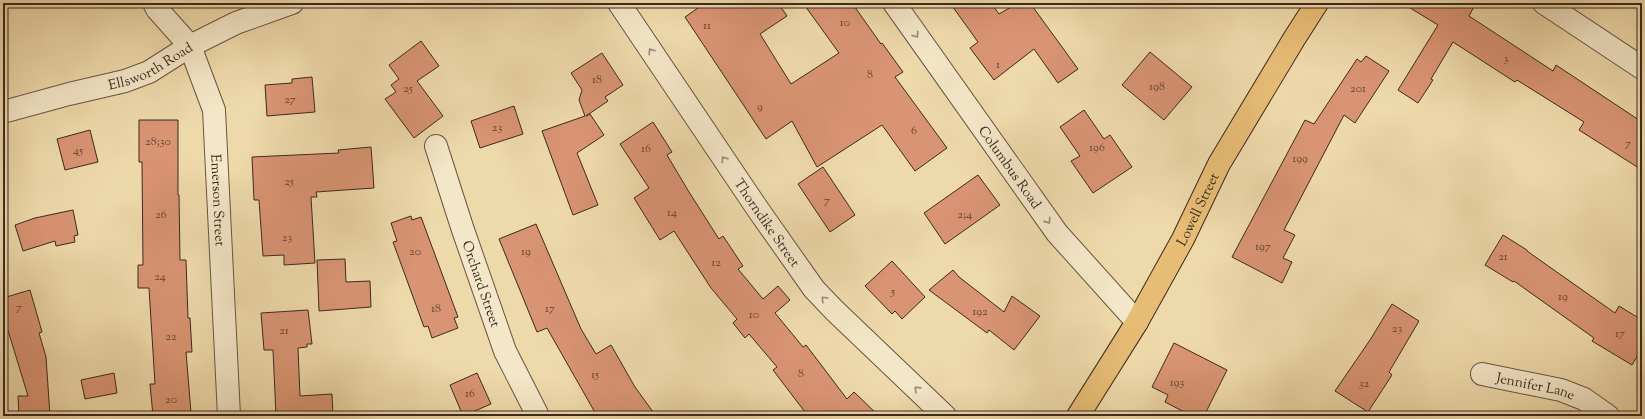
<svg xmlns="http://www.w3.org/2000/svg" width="1645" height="419" viewBox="0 0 1645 419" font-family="'Sorts Mill Goudy',serif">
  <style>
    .building { fill: #d99473; stroke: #3b2920 }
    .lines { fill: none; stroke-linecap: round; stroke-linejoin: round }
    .minor-casing { stroke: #685542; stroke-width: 24 }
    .primary-casing { stroke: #3b2920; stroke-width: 24 }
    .minor { stroke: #f4e6c8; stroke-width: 22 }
    .primary { stroke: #e7bc75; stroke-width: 22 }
    .oneway { stroke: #988874 }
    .labels { text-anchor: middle; stroke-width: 3; stroke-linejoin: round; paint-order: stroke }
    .number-label { font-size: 12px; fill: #624435 }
    .street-label { font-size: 14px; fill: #3b2920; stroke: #f4e6c8 }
  </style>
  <rect width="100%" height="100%" fill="#eed9aa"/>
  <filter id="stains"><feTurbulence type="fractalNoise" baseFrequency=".005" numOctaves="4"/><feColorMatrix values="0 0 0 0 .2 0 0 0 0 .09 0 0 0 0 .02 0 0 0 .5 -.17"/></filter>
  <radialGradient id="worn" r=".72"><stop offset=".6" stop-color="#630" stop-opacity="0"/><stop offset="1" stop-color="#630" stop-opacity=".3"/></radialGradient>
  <!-- building -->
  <path class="building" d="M705,3H778L787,16L760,34L791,84L839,53L803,3H852L881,44L882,43L903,72L895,77L947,148L915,171L882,125L817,167L792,121L766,139L685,17Z
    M950,3H991L999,14L1018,3H1030L1078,69L1058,83L1034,49L994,80L970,48L978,42Z
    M1402,3H1476L1469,16L1553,71L1556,65L1642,122V170L1579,130L1584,122L1517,80L1515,82L1453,42L1431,79L1433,80L1418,103L1398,90L1438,25Z
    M421,41L439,66L417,81L443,116L414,138L385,99L396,92L391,85L399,79L389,65Z
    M1150,52L1192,87L1164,120L1122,85Z
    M602,53L623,85L605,97L608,101L586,116L590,114L604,135L577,153L598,205L573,215L542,131L585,116L579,100L582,90L571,73Z
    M1366,56L1389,71L1355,123L1344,115L1284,230L1295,235L1283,258L1292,262L1282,283L1232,257L1305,120L1314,124L1357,59L1361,62Z
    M312,77L315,112L267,116L265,85L292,83V79Z
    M514,106L523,134L480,148L471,121Z
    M1084,110L1104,139L1110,135L1132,167L1093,193L1071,161L1080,156L1060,127Z
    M139,120H178V195H179L180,260H186L188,318H190L192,352H186L191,413L153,416L150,384H155L149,288H138V265H143L142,162H139Z
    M653,122L672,152L667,155L689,192L719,239L723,236L743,266L738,269L763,299L778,286L790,300L775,313L803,347L806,345L847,399L854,392L879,416H808L773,370L777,367L749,334L745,338L733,323L737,319L711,288L674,231L660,240L634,198L649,188L620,144Z
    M90,130L98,162L65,170L57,139Z
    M371,147L374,188L316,192L317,197H311L315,263L284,265V255L263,256L259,200H254L252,157L339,153L338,150Z
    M823,167L855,215L830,232L798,184Z
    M978,175L1000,205L945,244L924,213Z
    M73,210L78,235L74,236L75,242L56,246L55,241L23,251L15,225L35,218Z
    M411,216L412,220L421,217L458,317L454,318L458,328L432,338L428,326L424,327L393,242L397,241L391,223Z
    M536,224L581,329L596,354L611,345L635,387L656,416H597L547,328L537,332L499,239Z
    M1503,235L1527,250V251L1615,313L1619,306L1642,320V348L1632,365L1592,341L1594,338L1514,281L1513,282L1485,265Z
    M345,259L346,282L370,281L371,307L319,311L317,260Z
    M892,261L925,297L902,319L895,311L892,314L865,286Z
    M953,270L959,277L1004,312L1012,296L1040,316L1014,350L989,330L987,333L929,290Z
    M30,290L42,332L39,333L46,357L50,416H19L18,396H28L3,314V298Z
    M1392,304L1419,321L1389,372L1392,375L1368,412L1335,391L1370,340Z
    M308,310L312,344H307V347L298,348L300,396L332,394L333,416H276L273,350H264L261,313Z
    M1174,343L1227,370L1204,416H1192L1165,402L1168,395L1152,387Z
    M114,373L117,393L85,399L81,380Z
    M477,373L491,404L463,416L450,385Z"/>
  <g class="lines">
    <defs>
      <g id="minor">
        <path id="s1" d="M154,3L157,9L190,46L214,110L229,416"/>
        <path id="s2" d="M619,3L759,211L814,289L834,310L945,416"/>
        <path id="s3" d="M894,3L1057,233L1137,322"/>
        <path d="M1544,3L1642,68"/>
        <path id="s4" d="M3,112L69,94L125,81L149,72L190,46L236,23L292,3"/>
        <path id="s5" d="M436,146L462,227L505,351L538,416"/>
        <path id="s6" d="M1482,374L1561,390L1584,399L1608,416"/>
      </g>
      <g id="primary">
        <path id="s7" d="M1078,416L1137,322L1183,239L1219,164L1294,39L1317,3"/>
      </g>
    </defs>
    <!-- minor casing -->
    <use href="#minor" class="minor-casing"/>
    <!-- primary casing -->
    <use href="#primary" class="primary-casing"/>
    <!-- minor -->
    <use href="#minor" class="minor"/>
    <!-- primary -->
    <use href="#primary" class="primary"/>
  </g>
  <!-- one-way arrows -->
  <defs><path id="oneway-chevron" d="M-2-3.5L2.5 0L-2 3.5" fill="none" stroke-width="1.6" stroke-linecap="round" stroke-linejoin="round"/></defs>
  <g class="oneway">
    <use href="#oneway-chevron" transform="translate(916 35) rotate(55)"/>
    <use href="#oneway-chevron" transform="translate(651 51) rotate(-124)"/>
    <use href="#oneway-chevron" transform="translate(724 159) rotate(-124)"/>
    <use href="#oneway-chevron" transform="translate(1048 221) rotate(55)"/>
    <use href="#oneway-chevron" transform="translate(824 299) rotate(-134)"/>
    <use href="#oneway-chevron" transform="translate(917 389) rotate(-136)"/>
  </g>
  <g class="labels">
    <!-- number labels -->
    <g class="number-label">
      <text x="845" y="26">10</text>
      <text x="707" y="29">11</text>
      <text x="1506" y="62">3</text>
      <text x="998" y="68">1</text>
      <text x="870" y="78">8</text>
      <text x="597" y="83">18</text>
      <text x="1157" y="90">198</text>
      <text x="408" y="92">25</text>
      <text x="1358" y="92">201</text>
      <text x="290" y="103">27</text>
      <text x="760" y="110">9</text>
      <text x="497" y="131">23</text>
      <text x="914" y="134">6</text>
      <text x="158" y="145">28;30</text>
      <text x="1628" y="147">7</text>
      <text x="1097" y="151">196</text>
      <text x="646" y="152">16</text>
      <text x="78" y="154">45</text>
      <text x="1300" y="162">199</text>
      <text x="289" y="185">25</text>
      <text x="827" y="204">7</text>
      <text x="672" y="216">14</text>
      <text x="161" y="218">26</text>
      <text x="965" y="218">2;4</text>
      <text x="287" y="241">23</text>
      <text x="1263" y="250">197</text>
      <text x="415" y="255">20</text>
      <text x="526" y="255">19</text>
      <text x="1503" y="260">21</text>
      <text x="716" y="266">12</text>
      <text x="160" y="280">24</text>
      <text x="893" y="295">5</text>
      <text x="1563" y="300">19</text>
      <text x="19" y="311">7</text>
      <text x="436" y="312">18</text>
      <text x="550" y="312">17</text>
      <text x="980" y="315">192</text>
      <text x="754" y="318">10</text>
      <text x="1397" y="332">23</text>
      <text x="284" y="334">21</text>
      <text x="1620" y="337">17</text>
      <text x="171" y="340">22</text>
      <text x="801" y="377">8</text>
      <text x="595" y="378">15</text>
      <text x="1177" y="386">193</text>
      <text x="1364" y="387">32</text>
      <text x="470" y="397">16</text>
      <text x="171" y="403">20</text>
    </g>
    <!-- street labels -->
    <g class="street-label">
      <text dy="5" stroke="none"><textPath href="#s4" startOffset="155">Ellsworth Road</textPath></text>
      <text dy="5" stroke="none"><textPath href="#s3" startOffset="201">Columbus Road</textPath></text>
      <text dy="5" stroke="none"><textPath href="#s1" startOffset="215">Emerson Street</textPath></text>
      <text dy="5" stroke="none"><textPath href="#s7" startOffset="239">Lowell Street</textPath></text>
      <text dy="5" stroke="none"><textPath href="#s2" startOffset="265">Thorndike Street</textPath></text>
      <text dy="5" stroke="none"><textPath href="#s5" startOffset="145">Orchard Street</textPath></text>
      <text dy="5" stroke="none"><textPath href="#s6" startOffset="55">Jennifer Lane</textPath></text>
    </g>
  </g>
  <!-- margin -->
  <rect width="1645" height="419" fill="none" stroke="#eed9aa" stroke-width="16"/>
  <rect x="4" y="4" width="1637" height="411" fill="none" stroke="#3b2920" stroke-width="2"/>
  <rect x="8" y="8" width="1629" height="403" fill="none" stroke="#3b2920"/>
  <rect width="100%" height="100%" filter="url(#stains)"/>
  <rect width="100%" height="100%" fill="url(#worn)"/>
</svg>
